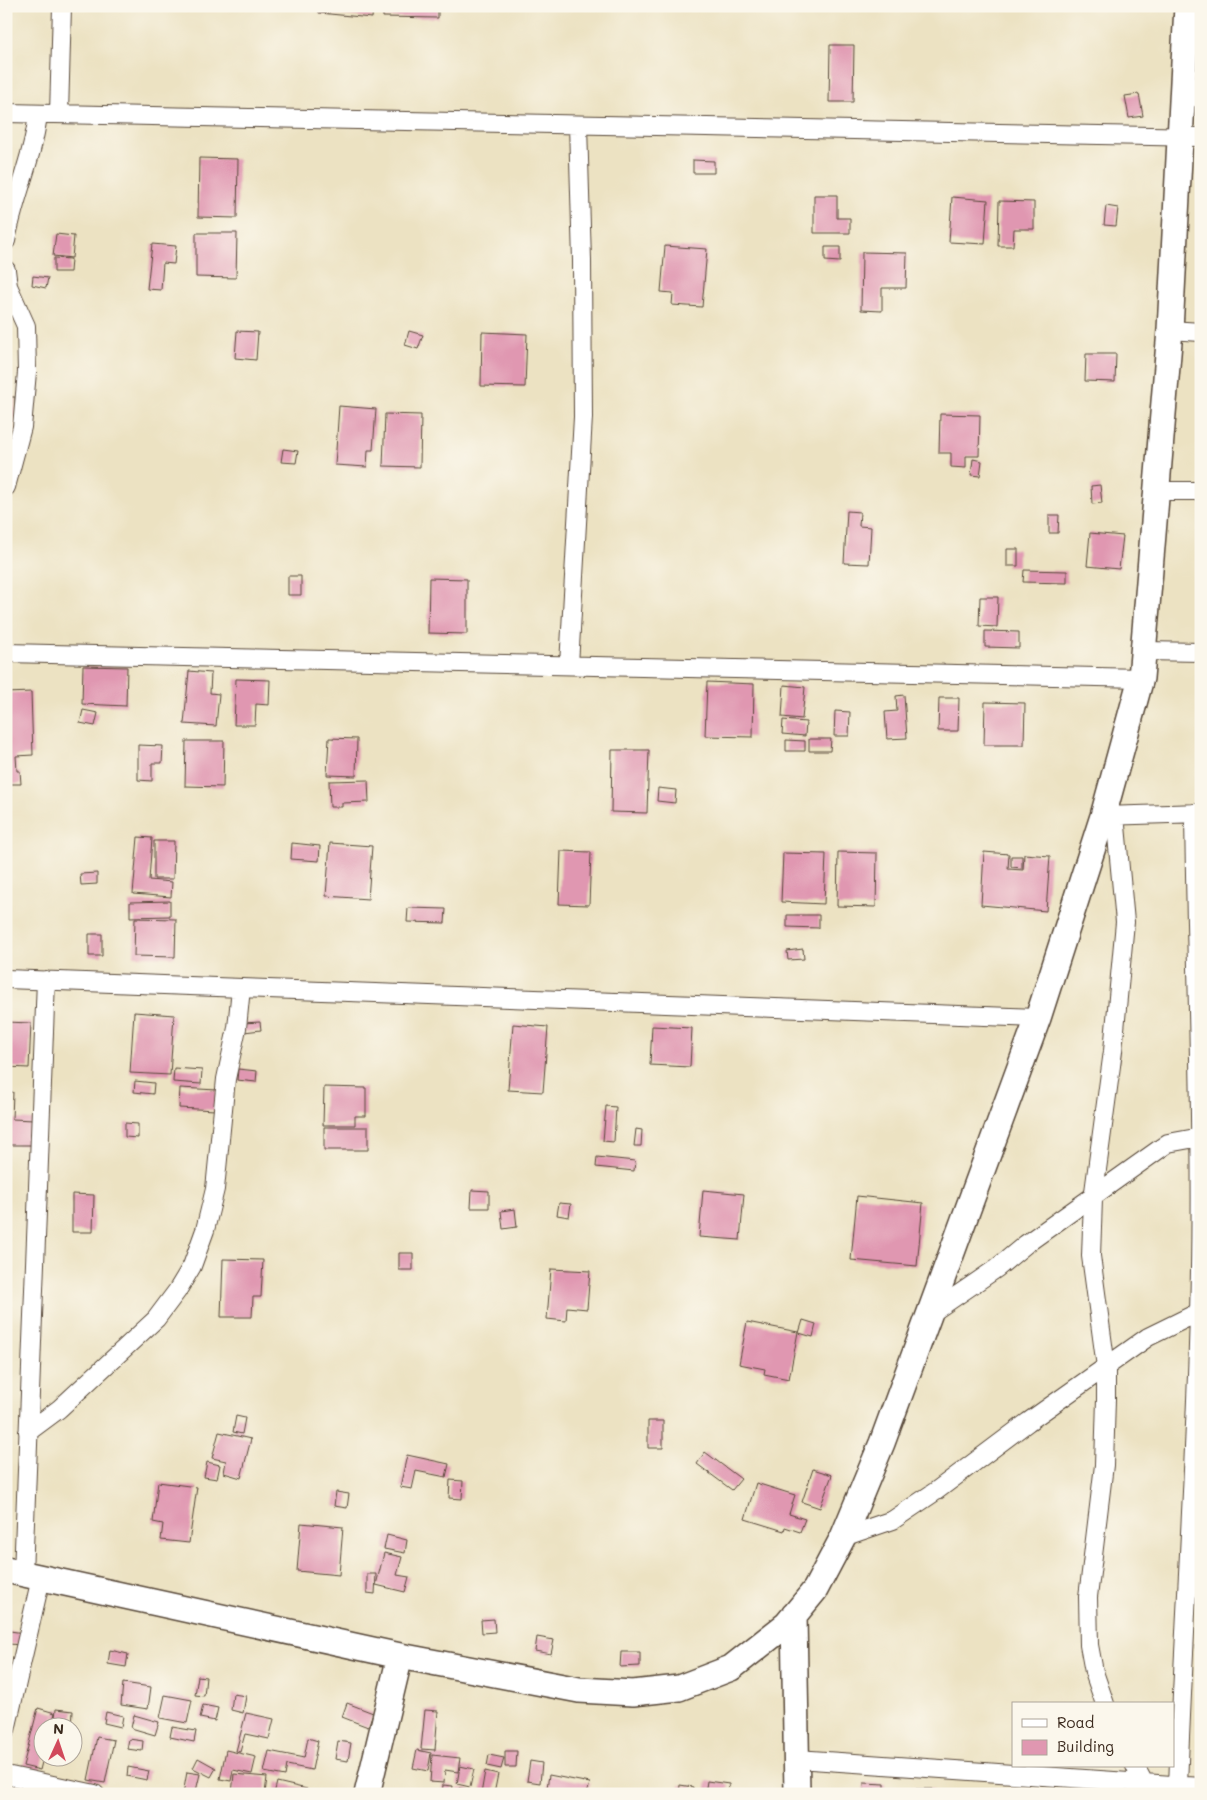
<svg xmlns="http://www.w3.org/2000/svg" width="1207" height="1800" viewBox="0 0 1207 1800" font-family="Mali,sans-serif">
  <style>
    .building { fill: #e097b1 }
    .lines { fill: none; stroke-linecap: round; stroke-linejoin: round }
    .street-casing { stroke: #564637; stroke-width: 20 }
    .secondary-casing { stroke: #564637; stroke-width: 28 }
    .street { stroke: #fff; stroke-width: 18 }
    .secondary { stroke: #fff; stroke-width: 25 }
  </style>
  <rect width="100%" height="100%" fill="#fbf7ec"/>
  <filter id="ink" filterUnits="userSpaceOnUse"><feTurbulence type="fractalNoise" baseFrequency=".02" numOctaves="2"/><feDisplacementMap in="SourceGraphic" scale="10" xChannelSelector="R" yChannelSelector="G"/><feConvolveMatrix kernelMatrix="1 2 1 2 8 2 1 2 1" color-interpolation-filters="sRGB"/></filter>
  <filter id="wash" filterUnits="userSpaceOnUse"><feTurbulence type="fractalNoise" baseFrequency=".0096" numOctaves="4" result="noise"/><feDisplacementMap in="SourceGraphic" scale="20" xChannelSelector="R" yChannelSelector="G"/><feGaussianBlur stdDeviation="1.12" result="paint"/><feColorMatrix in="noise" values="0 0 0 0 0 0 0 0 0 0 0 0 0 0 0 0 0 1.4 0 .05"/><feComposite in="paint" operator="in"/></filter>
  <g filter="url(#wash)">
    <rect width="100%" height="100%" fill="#ece2c2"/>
    <g id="blocks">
      <!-- building -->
      <path class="building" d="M319,6H373L372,18L319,13Z
        M383,6H438V18L383,17Z
        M830,45H854L853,102H829Z
        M1139,94L1143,116L1129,118L1125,96Z
        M199,158L238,159L237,218L198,217Z
        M693,160L714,161V173H693Z
        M814,195H837V218H850V233H814Z
        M952,197L988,200L985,244L949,242Z
        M999,201L1034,202V229H1014L1013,246H998Z
        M1106,206L1118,208L1116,226L1104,225Z
        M196,233H237L236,278L196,277Z
        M56,234L74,236L72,258L53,256Z
        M152,244L176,246L174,264L163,263L161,290L147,289Z
        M665,246L707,249L702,307L672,305L673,293L661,292Z
        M825,247H840V262L825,261Z
        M862,252L907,253L906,288H882V311L861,310Z
        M54,258L71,259L70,272H54Z
        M33,276L48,278L46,288L32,285Z
        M237,331L258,332L256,360L235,358Z
        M409,331L423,335L418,349L405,345Z
        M482,332L527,334L525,387L481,386Z
        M1086,354H1116L1115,382L1085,381Z
        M6,397H15L13,452H6Z
        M339,406L376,409L373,450H368L367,467L335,465Z
        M385,414L421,415L420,467L383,466Z
        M940,414L980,415L979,456H966V468L951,467V453H939Z
        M283,449L298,451L296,463L281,462Z
        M973,459L982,461L980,476L971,475Z
        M1100,485L1102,503L1092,504L1091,486Z
        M847,511L860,512L859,526L871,527L869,564L844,563Z
        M1049,515H1059L1058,533H1049Z
        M1090,533L1123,536L1119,569L1087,566Z
        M1007,549H1018V566H1007Z
        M1024,570L1067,571V583L1023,582Z
        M288,576H301V595H288Z
        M429,578L467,579V634L428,633Z
        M980,597H998L997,627L979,626Z
        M985,631L1019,632V648L985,647Z
        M83,666L127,667L126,706L82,704Z
        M189,671L211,673L210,693L219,694L216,726L184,724Z
        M236,679L270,680L269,705L256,704L255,725H234Z
        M707,682L754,684L753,737L705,736Z
        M784,685L805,687L802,719L782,717Z
        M31,692L33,755L16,756L17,771H20L21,784H6V693Z
        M904,695L907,738L887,739L885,712L897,711L896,696Z
        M939,698H959L958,731H938Z
        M985,702L1025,703L1024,745H984Z
        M83,710L98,713L95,726L80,723Z
        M835,711L850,712L849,736H834Z
        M783,720L806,722L805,736L782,734Z
        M329,738L357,739L356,776L327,775Z
        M809,739H831L830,751H809Z
        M786,740L805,741V751H786Z
        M186,741H224L223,787L185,786Z
        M138,745L163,746L162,763H152V781L138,780Z
        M612,750H649L647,813L611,812Z
        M368,780L369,802L342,803V807H330L329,781Z
        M658,788L676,790L675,803L657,801Z
        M138,837L152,838L149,880L172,882L171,897L133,894Z
        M154,841H174L173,879H154Z
        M292,843L320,846L319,861L291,859Z
        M330,843L372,846L368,899L326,896Z
        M561,851L591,852L589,905L559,904Z
        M838,852L877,853L876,907L837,906Z
        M984,852L1009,854L1008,869L1023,870L1024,854L1050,856L1046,911L981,905Z
        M783,853L826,854L824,904L781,902Z
        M1011,856H1022V868L1011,867Z
        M97,873V884L81,885L80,874Z
        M170,901V916L130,917V902Z
        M408,908L446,909L445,923L407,922Z
        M787,915H819V928L787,927Z
        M135,918L176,919L175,957L134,956Z
        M89,934H102V956H89Z
        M803,949L804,959L788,960L787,951Z
        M134,1012L174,1015L170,1075L130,1073Z
        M6,1022L31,1023L29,1068L6,1067Z
        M260,1022L261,1030L244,1032L243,1023Z
        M513,1024L548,1027L543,1092L508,1090Z
        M652,1026L692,1028L690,1067L650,1065Z
        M174,1068L202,1070L201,1084L173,1082Z
        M238,1069L257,1071L256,1082L237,1080Z
        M135,1081L154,1083L153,1094L134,1092Z
        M324,1087L366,1088V1116H355V1125H323Z
        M180,1088L217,1090L215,1110L179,1108Z
        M6,1092H13L12,1119L34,1120V1145H6Z
        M606,1106L616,1107L614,1142L603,1141Z
        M125,1123L138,1124V1138L125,1137Z
        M324,1127H368V1150H324Z
        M636,1129L642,1130L641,1146H634Z
        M597,1157L635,1161L634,1171L596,1167Z
        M472,1190L489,1191V1208H471Z
        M703,1190L744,1194L740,1240L699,1237Z
        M72,1194L94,1195L93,1232H72Z
        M857,1196L923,1203L917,1266L851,1260Z
        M559,1203L571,1204L569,1217L557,1215Z
        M515,1209L517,1227L503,1229L501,1211Z
        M399,1253H413V1270H399Z
        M223,1259L263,1260L261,1297H253L252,1317H221Z
        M551,1269L590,1271L587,1309L567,1307L566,1321L547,1319Z
        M803,1320L816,1324L813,1337L799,1333Z
        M747,1322L798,1332L789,1379L764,1374L765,1369L739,1364Z
        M236,1416L245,1418L242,1434L233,1432Z
        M648,1421H663V1448H648Z
        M219,1432L251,1439L241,1478L224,1473L226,1461L212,1458Z
        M705,1452L741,1479L732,1490L697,1464Z
        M407,1455L449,1464L446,1477L416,1471L412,1489L400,1487Z
        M207,1462L220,1465L217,1479L204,1477Z
        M813,1469L832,1475L820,1508L802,1502Z
        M450,1480L463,1481L462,1499L449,1498Z
        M158,1482L197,1487L189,1543L161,1540L163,1524L153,1522Z
        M756,1483L795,1495L789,1514L805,1519L800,1532L785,1527L784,1531L745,1519Z
        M336,1492L349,1494L347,1508L334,1506Z
        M301,1523L343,1527L339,1575L297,1571Z
        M387,1535L407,1540L405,1553L384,1549Z
        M384,1553L402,1557L397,1575L409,1577L405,1592L376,1585Z
        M367,1574H376L375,1594L367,1593Z
        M494,1619L495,1632L482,1633L481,1620Z
        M10,1631L24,1633L22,1645L9,1644Z
        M537,1637L554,1640L551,1654L535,1651Z
        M110,1650L128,1654L126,1667L108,1664Z
        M621,1652H640V1666L620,1667Z
        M6,1663L14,1665L6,1699Z
        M198,1676L206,1677L204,1696L195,1695Z
        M123,1683L151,1687L148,1709L121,1705Z
        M233,1694L246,1696L243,1713L231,1710Z
        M165,1695L192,1700L187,1723L160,1718Z
        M347,1703L373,1713L368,1727L342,1717Z
        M203,1705L218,1708L215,1721L200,1718Z
        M38,1708L55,1713L51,1728H42L43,1758L40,1770L23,1766Z
        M56,1709L73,1711L72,1727L54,1725Z
        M425,1710L438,1711L435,1750L421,1749Z
        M106,1712L123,1716L121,1727L104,1723Z
        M246,1713L274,1719L269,1739L245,1734L240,1752L236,1751Z
        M134,1715L159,1722L155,1735L131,1728Z
        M172,1727L196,1731L194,1742L170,1737Z
        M97,1737L114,1740L105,1783L88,1780Z
        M308,1738L318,1741L312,1770L287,1765L285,1776L264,1772L269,1751L304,1758Z
        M129,1739L143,1741L142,1751L127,1749Z
        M338,1741L351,1743L348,1761L335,1759Z
        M226,1750L256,1757L252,1774L233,1770L231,1781L220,1779Z
        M417,1750L431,1753L428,1771L413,1768Z
        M505,1751H517L516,1767H505Z
        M432,1755L460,1758L458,1772L445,1770L444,1783L430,1782Z
        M489,1755L504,1758L501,1769L487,1766Z
        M198,1758L216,1768L211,1777L193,1768Z
        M530,1761L542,1763L540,1783L527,1781Z
        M460,1766L474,1769L470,1787L457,1784Z
        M128,1767L149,1771L147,1780L127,1776Z
        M485,1771L498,1774L494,1794H481Z
        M187,1772L200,1774L196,1791L206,1794H183Z
        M234,1774L267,1777L265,1794H232Z
        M549,1775L590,1783L587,1794H546Z
        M707,1781L729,1784L728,1794H705Z
        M277,1782L307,1789L305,1794H274Z
        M864,1783L885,1784V1794H863Z
        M443,1785L453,1786L452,1794H442Z
        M680,1785L693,1787L692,1794H679Z
        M459,1788L471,1790V1794H458Z
        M916,1789H933V1794H916Z"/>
    </g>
  </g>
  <g filter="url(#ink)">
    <use href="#blocks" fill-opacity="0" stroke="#564637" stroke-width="1"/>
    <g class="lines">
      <defs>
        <path id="street" d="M1183,100L1201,95
          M6,113L1201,137
          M59,114L62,6
          M6,241C14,197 33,158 38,114
          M6,270L8,286L26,326L27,372L22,427L6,487
          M1170,330L1201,332
          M1158,491H1201
          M1144,651L1201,652
          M6,653L1141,678
          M569,665L583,417L582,261L578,125
          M1104,816L1201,813
          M6,979L1038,1018
          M930,1314L997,1268L1026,1244L1168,1143L1201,1137
          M28,1432L59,1409L156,1319L177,1291L192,1266L205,1230L215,1189L226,1079L237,1028L241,988
          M843,1537L893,1520L936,1491L1028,1422L1148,1337L1201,1311
          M23,1574L46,980
          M1105,1704L1094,1672L1089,1645L1088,1597L1104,1465L1106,1399V1367L1091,1256L1093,1199L1113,1051L1125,922L1115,815
          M6,1730L41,1578
          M797,1759L1201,1787
          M1135,1766L1144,1783
          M6,1775L95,1794
          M1178,1786C1184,1628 1195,1470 1199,1312C1204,1146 1196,979 1194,813"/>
        <path id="secondary" d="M6,1570L400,1656L579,1690L633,1693L679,1688L731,1668L787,1624L815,1590L843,1537L882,1443L1038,1018L1103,816L1141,678L1170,330L1187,6
          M794,1615L797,1794
          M367,1794L400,1656"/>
      </defs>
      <!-- street casing -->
      <use href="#street" class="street-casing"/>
      <!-- secondary casing -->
      <use href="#secondary" class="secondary-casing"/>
      <!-- street -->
      <use href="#street" class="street"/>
      <!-- secondary -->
      <use href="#secondary" class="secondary"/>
    </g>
  </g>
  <!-- margin -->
  <rect width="1207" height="1800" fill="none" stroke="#fbf7ec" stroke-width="25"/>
  <!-- legend -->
  <rect x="1012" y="1702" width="162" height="65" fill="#fbf7ec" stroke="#aea59a"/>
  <rect x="1022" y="1719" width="25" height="8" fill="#ffffff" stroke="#aea59a"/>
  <text x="1057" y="1728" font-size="15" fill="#3b2a1e">Road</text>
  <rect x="1022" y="1740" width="25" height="15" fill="#e097b1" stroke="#aea59a"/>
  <text x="1057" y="1752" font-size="15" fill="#3b2a1e">Building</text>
  <!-- north arrow -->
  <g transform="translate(58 1742) rotate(3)"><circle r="24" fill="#fbf7ec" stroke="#aea59a"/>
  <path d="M0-4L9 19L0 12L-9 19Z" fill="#d1495b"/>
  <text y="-8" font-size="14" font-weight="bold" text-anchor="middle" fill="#3b2a1e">N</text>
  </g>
</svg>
